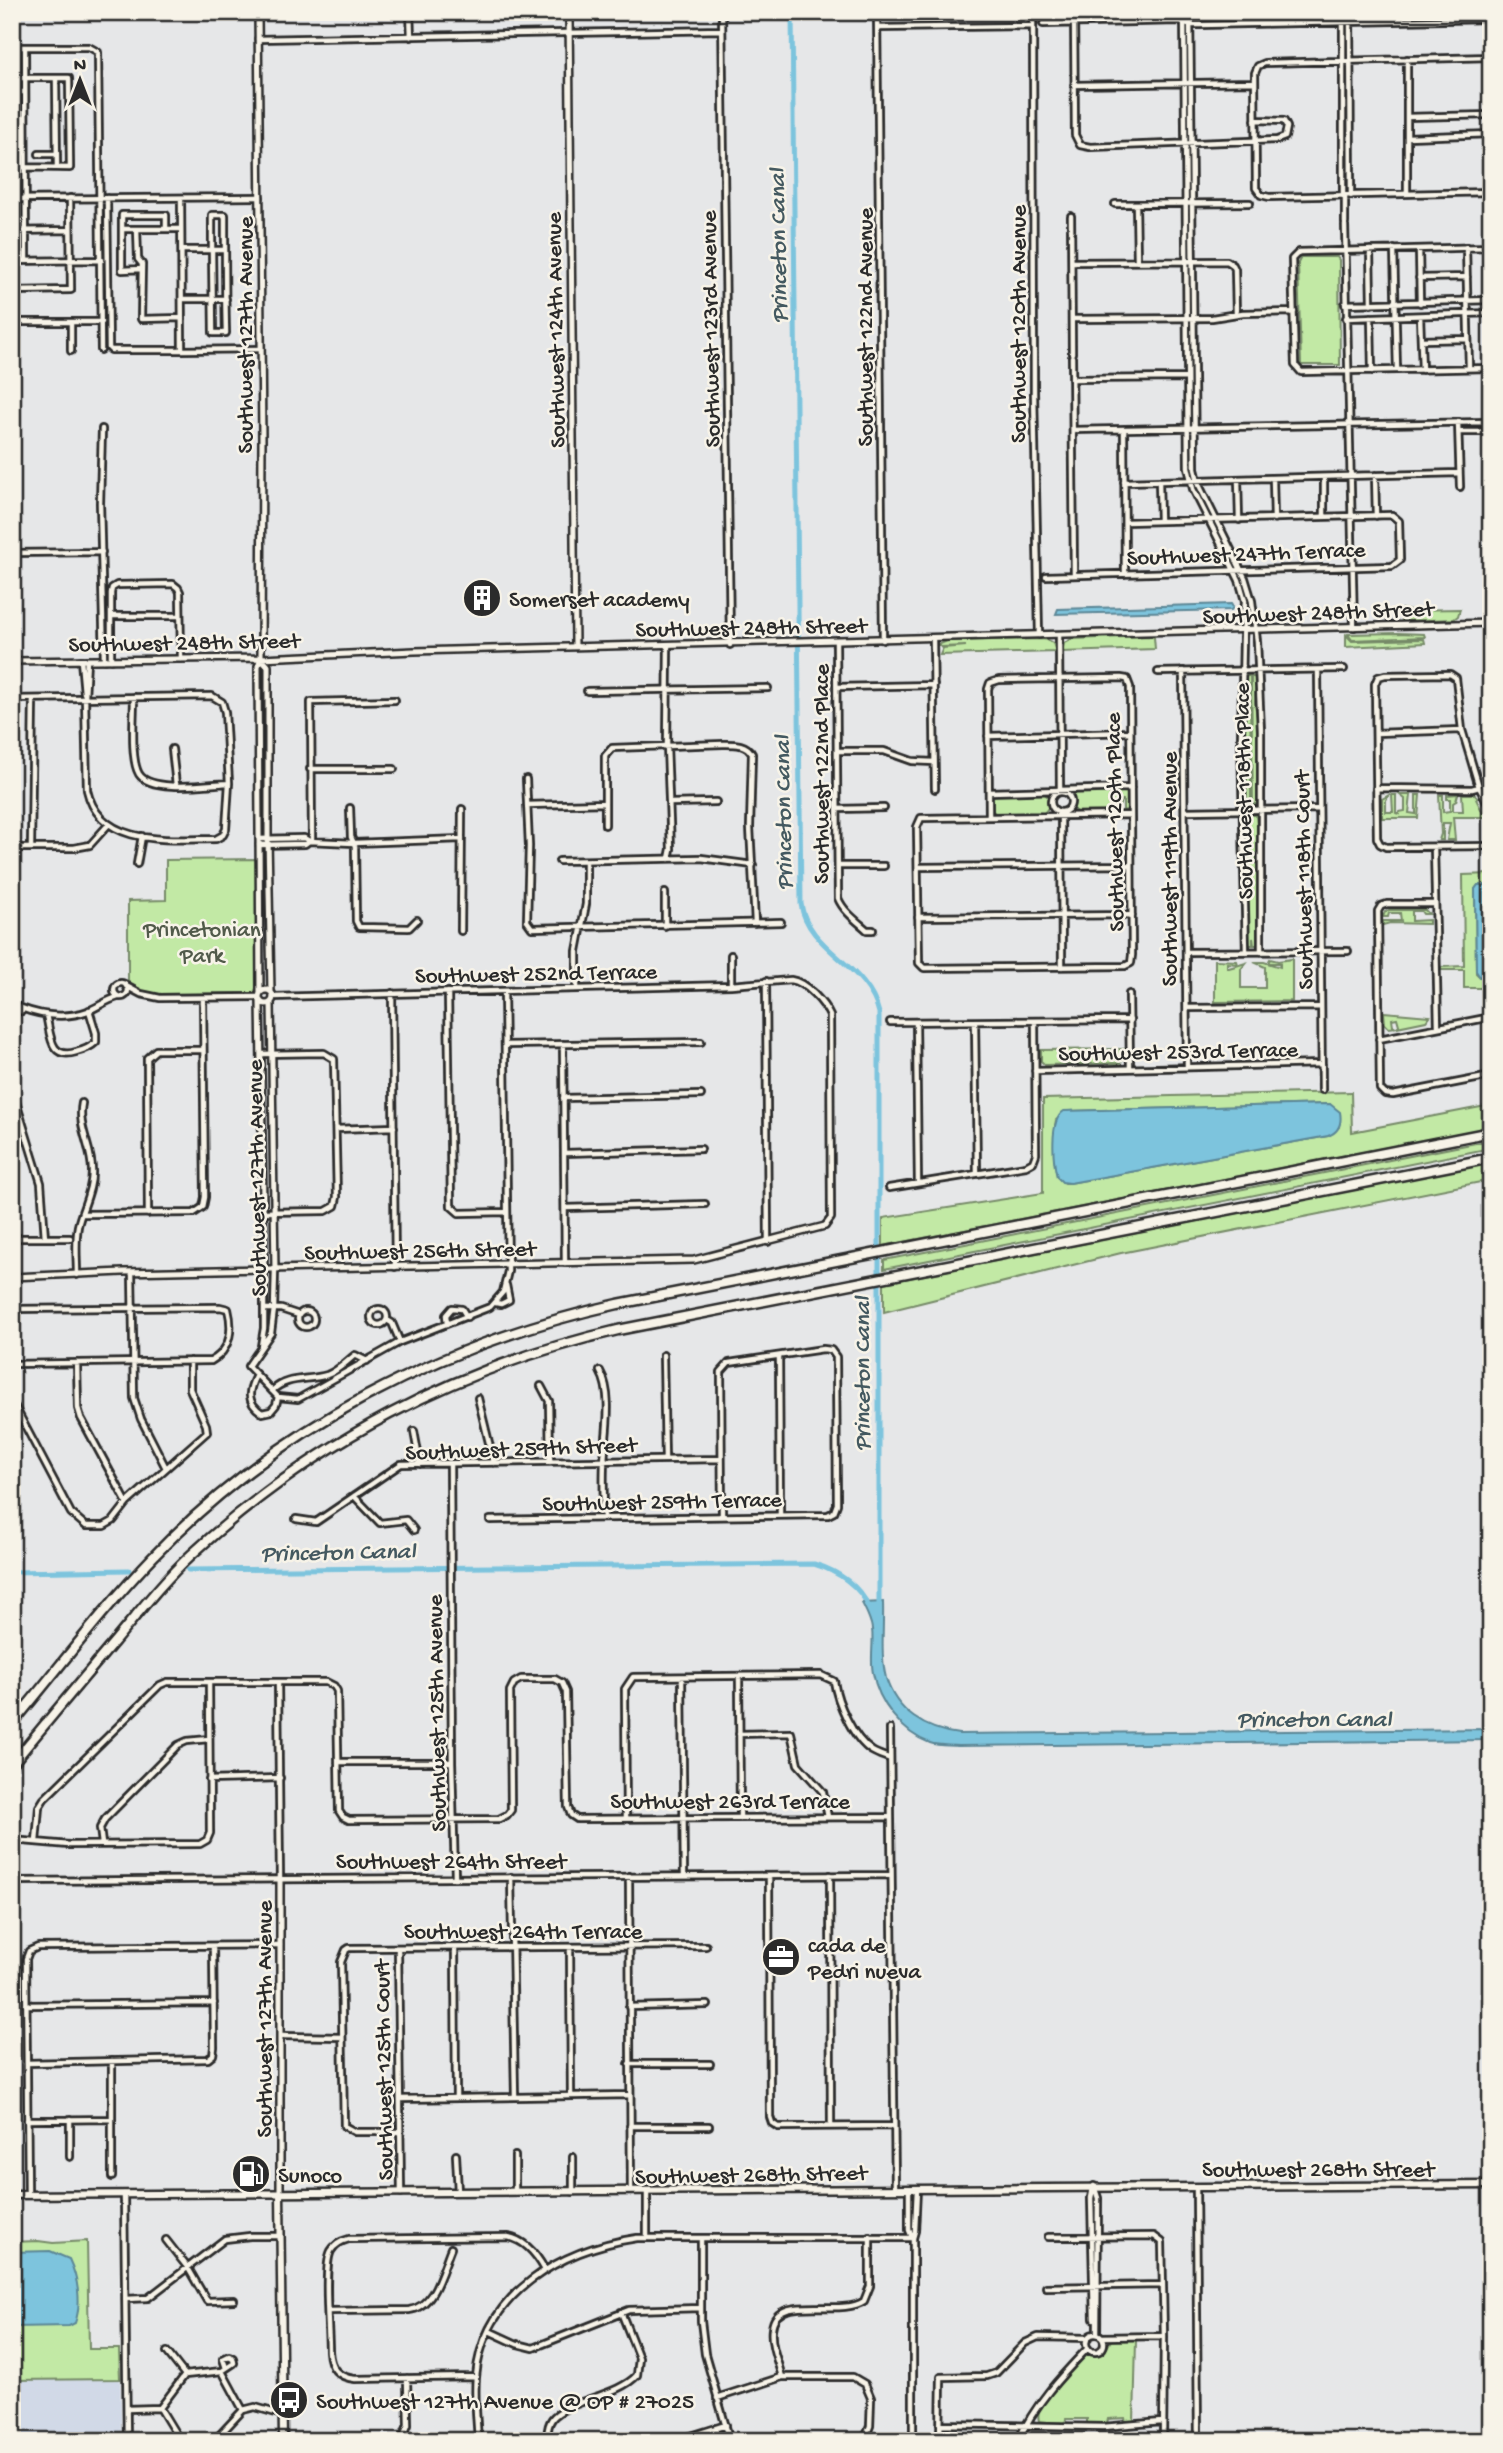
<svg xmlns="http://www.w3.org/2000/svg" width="1503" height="2453" viewBox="0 0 1503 2453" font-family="'Gochi Hand',sans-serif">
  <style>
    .built { fill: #d1d9e7 }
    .green { fill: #c2e9a5; stroke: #768a68; stroke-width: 2; fill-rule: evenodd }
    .water { fill: #7dc4dd; stroke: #5c8796; stroke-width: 2 }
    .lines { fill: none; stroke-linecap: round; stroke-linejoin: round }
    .canal { stroke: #7dc4dd; stroke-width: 5 }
    .minor-casing { stroke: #2b2b2b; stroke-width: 10 }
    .tertiary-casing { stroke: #2b2b2b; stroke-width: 10 }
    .secondary-casing { stroke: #2b2b2b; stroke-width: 11 }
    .motorway-casing { stroke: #2b2b2b; stroke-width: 13 }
    .minor { stroke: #f7f3e8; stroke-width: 4.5 }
    .tertiary { stroke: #f7f3e8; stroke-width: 5 }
    .secondary { stroke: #f7f3e8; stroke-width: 6 }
    .motorway { stroke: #f7f3e8; stroke-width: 8 }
    .labels { text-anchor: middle; stroke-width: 5; stroke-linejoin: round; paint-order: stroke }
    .street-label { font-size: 23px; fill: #2b2b2b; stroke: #f7f3e8 }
    .poi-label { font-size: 23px; fill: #2b2b2b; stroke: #f7f3e8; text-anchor: start }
    .park-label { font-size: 23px; fill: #515a4a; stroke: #f7f3e8 }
    .water-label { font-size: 24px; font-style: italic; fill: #445960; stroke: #f7f3e8 }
  </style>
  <rect width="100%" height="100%" fill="#e6e7e8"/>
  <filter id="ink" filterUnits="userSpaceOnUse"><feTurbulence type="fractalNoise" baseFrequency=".0143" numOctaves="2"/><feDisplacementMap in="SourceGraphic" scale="14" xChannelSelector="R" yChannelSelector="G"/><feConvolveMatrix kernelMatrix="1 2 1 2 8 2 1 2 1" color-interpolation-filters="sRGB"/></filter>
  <g filter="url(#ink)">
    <!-- built -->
    <path class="built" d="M120,2379L121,2441H12V2380Z"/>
    <!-- green -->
    <path class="green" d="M1301,257H1337L1339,260L1340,365H1301L1298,263Z
      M1402,609L1406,610L1460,609L1458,616L1454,619L1408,621L1402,620Z
      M1398,633L1424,634L1425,637L1352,640L1348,634Z
      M1346,635L1352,641L1424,639L1425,643L1346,647Z
      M1149,636L1154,637L1155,649L1062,652L1064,643L1072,639Z
      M1044,639L1053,643L1056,652L940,655L943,648L966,646L941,647L938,645L947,641Z
      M1246,676H1250L1251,804H1247L1246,802L1247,780L1244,739Z
      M1251,676L1256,678L1255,703L1259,732L1257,804H1253Z
      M1124,790L1128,794V807L1126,811L1123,810V800H1121L1118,812L1077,813L1074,810L1073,796L1077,792Z
      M1044,793L1049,798L1048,808L1044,813H995L992,810L991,798L996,794Z
      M1458,794L1456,801L1453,803V811H1463L1462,794H1474L1478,798L1476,799L1483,813H1485L1488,816L1486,811L1487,810L1491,820L1489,817H1453L1455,840H1447L1450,823H1443V840H1439L1441,834L1439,795H1443V812L1450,811V799H1447V795Z
      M1389,795L1386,800V812H1393L1392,795H1396V813L1399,814V812L1405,811V799L1400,795H1411L1409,813L1416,814V795H1420L1418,818H1382V799Z
      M1248,815H1256L1260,860L1258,945H1254L1253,938V945H1248V943L1245,860Z
      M257,859L258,984L254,993L157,994L143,991L128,983V901L166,900V860Z
      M1491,874V885H1478L1475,889L1476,973L1480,977H1491V988H1464V970H1441V967L1464,966L1463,875Z
      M1389,910H1425L1429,914H1423L1421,911H1412V921L1429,920V924L1390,923L1383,925V921H1401L1400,913H1389L1388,917H1383L1385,912Z
      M1270,959L1278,961L1292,959V1001L1215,1002V960L1237,961L1238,964L1227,963V968H1229L1246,963L1241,969V988H1265V967L1254,962H1264L1280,967V963H1268Z
      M1384,1012L1430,1016L1426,1021L1397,1027L1399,1025L1397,1018L1392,1019L1393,1026L1396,1027L1389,1028L1385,1024Z
      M1124,1049V1059L1120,1063L1045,1065L1041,1061V1050Z
      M1351,1092L1352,1132L1491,1105V1127L883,1246V1218L1043,1193V1099ZM1330,1104L1339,1127L1328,1136L1070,1183H1065L1057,1177L1055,1125L1056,1120L1068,1111Z
      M1491,1140V1148L884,1269V1260Z
      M1491,1163V1180L1121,1253L884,1312V1283Z
      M38,2241L53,2243L87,2241L89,2349H119L120,2379L12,2380V2242Z
      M1111,2340H1136L1134,2423H1126L1125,2418L1108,2419L1107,2423L1087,2424V2419H1066L1065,2424L1039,2421C1033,2402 1072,2366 1087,2354C1101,2355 1105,2353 1111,2340Z"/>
    <!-- water -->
    <path class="water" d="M1231,604L1233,607L1231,610L1056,614L1058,609Z
      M1478,885H1491V977H1480L1476,971L1475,889Z
      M1330,1104L1340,1112C1342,1123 1339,1132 1328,1136L1070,1183L1062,1182L1057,1177C1053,1161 1049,1120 1064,1111Z
      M883,1602C884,1626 880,1655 886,1678C896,1712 926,1730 959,1734L1491,1729V1740L958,1746C949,1745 939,1746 930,1743C902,1733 878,1702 873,1673C870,1659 874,1644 872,1629C871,1620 866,1611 862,1603Z
      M50,2251L69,2259C78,2278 82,2303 75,2323L69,2326L12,2327V2252Z"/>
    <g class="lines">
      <!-- canal -->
      <path class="canal" d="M792,12L801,904C808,950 868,965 879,1013V1607
        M188,1570L814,1564C838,1571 860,1586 870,1609
        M12,1572L129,1570"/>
      <defs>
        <path id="minor" d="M410,12L411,37
          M722,12L730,645
          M877,12L883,640
          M1033,12L1034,393L1039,635
          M1074,12L1075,135L1080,145L1090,147L1277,140L1285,137L1287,127L1284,121L1255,120
          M1184,12L1188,467L1193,489L1239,580L1245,601L1243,639L1241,738L1246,952
          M1190,12L1195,469L1199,485L1245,578L1252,601L1257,641L1261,731V952
          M1343,12V196
          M1350,12L1351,196
          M1189,17L1338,12
          M1043,24L1180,21L1191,25H1200L1491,19
          M878,28L1033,26
          M258,39L722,30
          M12,47H89L98,52L101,350
          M25,47L26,261
          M1491,57L1265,63L1258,66L1255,73L1256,188L1261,195L1269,197L1491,192
          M1407,59V194
          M12,78H69L70,168L12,167
          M56,78L57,168
          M1074,85L1255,82
          M12,92H25
          M1407,117L1491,115
          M1407,137L1491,134
          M12,153H25
          M39,154H57
          M1345,196V223
          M107,198L109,348L111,350H182
          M181,198L182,350L261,349
          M12,199L260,197
          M1115,204L1250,203
          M1136,204L1137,261
          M1071,216L1072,353
          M1345,225L1354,627
          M122,229V270L142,269
          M137,229L138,259L142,264L141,319L182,318
          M166,229V215H122V229H181
          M12,231L70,230
          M1466,247L1469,368
          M1491,247L1299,252L1292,259L1295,365L1301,372L1491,368
          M1394,249L1397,370
          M1419,249L1420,303
          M182,250H212V215H225C225,254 225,294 226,333H213L212,250H225
          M1370,250L1371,304
          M12,261L102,260
          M1072,262L1227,261L1233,265L1235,269L1236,314
          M1419,278L1467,277
          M12,291L71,290L70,198
          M182,299H226
          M1345,304L1491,300
          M1420,316L1422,370
          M1371,317L1372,371
          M1346,318L1491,313
          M1072,319L1212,318L1243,313L1294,312
          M12,322H102
          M71,322V351
          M1421,340L1468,339
          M1072,357L1074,575
          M1072,379L1187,378
          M1458,422L1460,487
          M102,429L100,503L104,660
          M1073,430L1487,422L1491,424
          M1124,430L1125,574
          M1459,432H1487L1491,429
          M1375,475L1376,516
          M1324,477V517
          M1273,478L1274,519
          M1238,479L1239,520
          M1159,481L1160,521
          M1124,482L1459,473
          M12,553L102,552
          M1046,576L1392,566L1400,560L1399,521L1392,515L1125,522
          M111,616H180
          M1059,635L1060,792
          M933,639L935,789
          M836,641L838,898C843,911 857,921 867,930H873
          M668,646L667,746L671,849L669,859
          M81,660L84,693
          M111,660V593L112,588L117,585L173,584L178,588L180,592L181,659
          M1318,670L1322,1090
          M1183,671L1187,1067
          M1158,672L1344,669
          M837,687L934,685
          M587,691L768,688
          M134,697C134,716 130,759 139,774C151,793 208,784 229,783
          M12,699L212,696L222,702L225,712L229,783L226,829L223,835L216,839C171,839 100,848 87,790L85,697L87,660
          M1376,733L1462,730
          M988,736L1130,732
          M172,749L176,785
          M838,751H884L912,761L934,762
          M310,769H394
          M526,779L529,846L527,921L532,928L781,922
          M1376,788L1472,789L1479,787
          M1051 802a10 10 0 1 1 20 0a10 10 0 1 1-20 0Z
          M989,792L1131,788
          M670,803L716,802
          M527,805L605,803
          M350,808L351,837L355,846L356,921L359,927L409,928L417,920
          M838,809L884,808
          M1491,810L1479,787L1462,730L1456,678L1450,674L1385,675L1378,677L1375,684L1377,838L1380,844L1386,847L1491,846
          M1185,811L1319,809
          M1061,814L1062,967
          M989,816L988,689L990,683L999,680L1121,678L1127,679L1130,687L1132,955L1131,963L1125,966L924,968L919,963L917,827L921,818L1131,815
          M605,825V756L612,748L723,744C734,744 746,743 752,754L750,827L755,923
          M259,839L304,838L309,841L354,843L462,839
          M312,840L311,702L395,700
          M259,845L305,844L309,841
          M31,847L33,699
          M1434,847L1438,1027
          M12,848H74L90,845L108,825
          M559,861L701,858L753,865
          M137,864L142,836
          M838,866H884
          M918,867L1131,865
          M665,893V926
          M1435,904H1387L1381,906L1378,911L1380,1089L1385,1094L1393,1095L1491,1076
          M918,917L1132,915
          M461,931L462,809
          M1186,952L1348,951
          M731,955V985
          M766,981L768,1242
          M114 990a7 7 0 1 1 14 0a7 7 0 1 1-14 0Z
          M126,986L141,994L160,998L259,997
          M577,989V951L586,904V861
          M448,992L451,1206L459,1213L507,1212
          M392,993L395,1267
          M1129,994L1130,1068
          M273,997L731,985L791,980C806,982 824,1003 830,1016L831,1218L825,1226
          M12,1004C35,1015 63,1020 88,1011C98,1007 107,1000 118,997
          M1187,1008L1321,1007
          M12,1012L22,1011
          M46,1015C51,1034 49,1060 76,1052C84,1050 90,1048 96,1042V1033L89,1010
          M890,1022L1130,1020
          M916,1022L918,1183
          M975,1022L977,1174
          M1379,1039L1491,1017
          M563,1044L565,1263
          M505,1045L701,1042
          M262,1054L324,1053L334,1059L337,1197L335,1206L326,1211L263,1212
          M1035,1071L1322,1064
          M12,1089L41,1183L45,1238
          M563,1098L701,1095
          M336,1129L394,1127
          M565,1153L701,1149
          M889,1188L1026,1166L1033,1162L1036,1154L1035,1021
          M566,1208L705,1204
          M82,1214L194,1213L203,1207L205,1197L203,998
          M148,1214L147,1058L156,1050H203
          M12,1238H70
          M275,1270L274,1309L271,1333L248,1366L278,1397
          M132,1272L134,1398L141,1419L166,1468
          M77,1275C77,1259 75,1242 78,1226C82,1208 92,1192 92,1173C93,1148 77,1128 82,1103
          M496,1303L501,1304L509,1300L506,1285
          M12,1309L220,1307L228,1309C233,1329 231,1350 211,1361L12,1364
          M264,1309H281L299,1315
          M371 1317a8 8 0 1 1 16 0a8 8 0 1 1-16 0Z
          M298 1319a8 8 0 1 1 16 0a8 8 0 1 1-16 0Z
          M387,1320L392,1323L400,1342
          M447,1324L446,1315L452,1308L462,1309L467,1317
          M261,1346L264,1328V1270
          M663,1355L665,1460
          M779,1356L780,1515
          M77,1363L78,1408L81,1418L127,1503
          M600,1371C614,1395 605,1436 604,1463C603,1481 604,1500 604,1518
          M256,1375C248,1391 246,1402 262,1413L271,1411L276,1405L278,1397
          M541,1386L549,1401L550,1462
          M272,1391C287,1376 307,1381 327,1375C338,1371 346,1362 355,1355L367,1361
          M278,1397L298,1399L400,1342L490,1307L503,1292L508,1271L504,991
          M478,1398L494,1463
          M12,1401L71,1513L86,1526H104L113,1521L127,1503L207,1432L206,1425L190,1389V1361
          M414,1431L420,1464
          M450,1463L452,1762L455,1878
          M354,1496L380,1523L406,1520L414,1530
          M296,1519L316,1522L401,1464L721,1459
          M490,1520C603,1518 716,1517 828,1515L834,1512L837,1504L836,1357L831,1350L823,1349L729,1363L721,1372L722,1516
          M739,1676L740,1817
          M682,1677L684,1876
          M278,1682L280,1879
          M890,1729L895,2189
          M739,1734L791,1733L798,1764L823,1792L828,1817
          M338,1762H452
          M209,1780L280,1778
          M626,1818L625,1689L633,1677L821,1675L834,1681C837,1702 853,1739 872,1751C877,1754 883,1756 888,1758
          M12,1840L69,1845L200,1844L207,1840L210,1833L209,1682
          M36,1842L39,1807L44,1799L160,1685L167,1682H326L334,1686L337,1691L339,1811L343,1817L349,1820L499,1819L507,1815L511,1810L510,1691L514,1683L521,1679H555L562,1683L566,1692L568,1807L571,1815L577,1819L890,1817
          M102,1844L100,1828L105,1819L178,1745L187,1741L209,1739
          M830,1875L831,2126
          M629,1876L631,2191
          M769,1876L770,2117L772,2123L778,2127L894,2126
          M511,1877L515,2097
          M12,1881L890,1875
          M570,1947L571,2096
          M398,1948L401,2193
          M455,1948L456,2098
          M26,2005L214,2003
          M629,2007L708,2005
          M281,2036L342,2037
          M112,2061V2177
          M27,2063L208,2059L213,2055L214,2047L213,1946
          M629,2064H710
          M400,2099L630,2095
          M70,2119V2157
          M27,2120L112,2119
          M630,2126H709
          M400,2132H355L344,2126L341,1962L346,1950L349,1948L706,1946
          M456,2155L458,2192
          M1094,2186L1098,2198L1097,2334
          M1196,2187L1198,2441
          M1093,2188L1091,2198L1094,2319
          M909,2189V2230L912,2237
          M515,2192V2156
          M573,2192V2157
          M124,2194L127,2441
          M28,2195L26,1959L29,1951L38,1947L280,1945
          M1048,2237L1154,2236L1162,2242L1164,2336L1163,2441
          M647,2238V2192
          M701,2238V2321L705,2354L730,2441
          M166,2240L188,2268L207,2301L234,2300
          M1046,2287L1163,2285
          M126,2299L148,2298L225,2239L250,2236H281
          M329,2311L409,2310C435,2307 442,2269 451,2248
          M489,2331L517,2344L533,2348L629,2310L701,2308
          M1086 2343a9 9 0 1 1 18 0a9 9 0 1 1-18 0Z
          M1102,2337L1164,2336
          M167,2352L185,2375
          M226,2368L223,2359L229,2356L233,2358L234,2363L222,2371L243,2410
          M476,2377L355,2379C337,2377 330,2368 329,2351C329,2331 323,2266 331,2251C335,2244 341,2241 349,2239L508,2237C525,2240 537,2255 545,2270
          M782,2377C778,2362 770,2344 772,2329C775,2291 840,2318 864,2301L870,2286V2237
          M717,2398L782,2377H853L865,2384L871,2398L870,2426L866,2436L861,2441
          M160,2408L180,2441
          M127,2409L160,2408L185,2375L222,2371
          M940,2424L1103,2427L1162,2422
          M214,2441L243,2410L255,2407L283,2415
          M401,2441L408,2425L407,2378
          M478,2441C477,2420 474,2397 476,2377C483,2293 562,2249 637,2238H913
          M548,2441C547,2433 547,2426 552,2419C565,2401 619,2396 637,2375L639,2358L621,2312
          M675,2441L726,2425
          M913,2441V2238L915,2231L917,2189
          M940,2441L941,2377L987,2376L996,2373L1025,2343L1038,2337L1088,2338
          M1018,2441C1034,2405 1061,2376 1088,2348"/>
        <path id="tertiary" d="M258,12L262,440L261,658L258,666L260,993
          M569,12L575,647
          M261,658L268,666V838L271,992
          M12,661L261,658L414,651L1491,623
          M259 997a7 7 0 1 1 14 0a7 7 0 1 1-14 0Z
          M260,1000L264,1270
          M271,1002L275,1270
          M12,1277L123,1272L694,1260L825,1226
          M280,1879V2193"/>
        <path id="secondary" d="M280,2193L283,2441
          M12,2195L1491,2185"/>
        <path id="motorway" d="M12,1724C59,1668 103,1609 153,1557C278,1426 443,1343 618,1304L1491,1132
          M12,1764C46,1723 80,1682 114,1642C139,1612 163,1581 191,1555C315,1441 455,1368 618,1330L1491,1158"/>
      </defs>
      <!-- minor casing -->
      <use href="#minor" class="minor-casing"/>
      <!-- tertiary casing -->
      <use href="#tertiary" class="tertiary-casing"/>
      <!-- secondary casing -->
      <use href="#secondary" class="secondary-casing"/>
      <!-- motorway casing -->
      <use href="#motorway" class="motorway-casing"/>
      <!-- minor -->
      <use href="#minor" class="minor"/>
      <!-- tertiary -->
      <use href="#tertiary" class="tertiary"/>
      <!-- secondary -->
      <use href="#secondary" class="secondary"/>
      <!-- motorway -->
      <use href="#motorway" class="motorway"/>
    </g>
  </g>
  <!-- icons -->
  <defs>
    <symbol id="building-disc" viewBox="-11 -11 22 22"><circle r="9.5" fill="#2b2b2b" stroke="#f7f3e8"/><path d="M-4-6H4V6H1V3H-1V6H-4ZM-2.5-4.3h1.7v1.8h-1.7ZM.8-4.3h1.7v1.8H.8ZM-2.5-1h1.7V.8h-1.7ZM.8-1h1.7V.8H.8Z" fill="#fff"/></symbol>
    <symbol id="office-disc" viewBox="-11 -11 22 22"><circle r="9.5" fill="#2b2b2b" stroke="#f7f3e8"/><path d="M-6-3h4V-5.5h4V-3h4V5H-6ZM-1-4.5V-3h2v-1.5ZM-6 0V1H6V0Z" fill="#fff"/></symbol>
    <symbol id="fuel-disc" viewBox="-11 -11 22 22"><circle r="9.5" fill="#2b2b2b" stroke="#f7f3e8"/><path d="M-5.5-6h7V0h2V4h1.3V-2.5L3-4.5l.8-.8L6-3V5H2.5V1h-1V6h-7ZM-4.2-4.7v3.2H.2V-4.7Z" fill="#fff"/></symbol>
    <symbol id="bus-disc" viewBox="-11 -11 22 22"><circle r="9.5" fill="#2b2b2b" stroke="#f7f3e8"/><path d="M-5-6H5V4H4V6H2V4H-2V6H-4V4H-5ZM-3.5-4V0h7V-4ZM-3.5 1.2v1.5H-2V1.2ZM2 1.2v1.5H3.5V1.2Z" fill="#fff"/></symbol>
  </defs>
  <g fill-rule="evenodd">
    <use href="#building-disc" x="460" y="576" width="44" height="44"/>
    <use href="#office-disc" x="759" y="1935" width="44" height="44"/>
    <use href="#fuel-disc" x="229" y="2152" width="44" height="44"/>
    <use href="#bus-disc" x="267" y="2378" width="44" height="44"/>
  </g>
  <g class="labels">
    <!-- street labels -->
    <g class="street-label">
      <text transform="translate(1017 324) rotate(-90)" y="8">Southwest 120th Avenue</text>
      <text transform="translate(864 327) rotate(-90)" y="8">Southwest 122nd Avenue</text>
      <text transform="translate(709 329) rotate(-91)" y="8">Southwest 123rd Avenue</text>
      <text transform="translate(554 330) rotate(-91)" y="8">Southwest 124th Avenue</text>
      <text transform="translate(244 335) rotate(-90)" y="8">Southwest 127th Avenue</text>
      <text transform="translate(1246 552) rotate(-2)" y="8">Southwest 247th Terrace</text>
      <text transform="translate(1318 611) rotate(-2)" y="8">Southwest 248th Street</text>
      <text transform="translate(751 626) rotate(-1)" y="8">Southwest 248th Street</text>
      <text transform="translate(184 641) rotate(-1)" y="8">Southwest 248th Street</text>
      <text transform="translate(820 774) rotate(-90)" y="8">Southwest 122nd Place</text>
      <text transform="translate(1242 791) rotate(-91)" y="8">Southwest 118th Place</text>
      <text transform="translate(1113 822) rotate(-91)" y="8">Southwest 120th Place</text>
      <text transform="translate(1168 869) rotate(-90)" y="8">Southwest 119th Avenue</text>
      <text transform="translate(1302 880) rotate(-91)" y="8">Southwest 118th Court</text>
      <text transform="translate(536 972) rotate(-1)" y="8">Southwest 252nd Terrace</text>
      <text transform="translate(1178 1050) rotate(-1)" y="8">Southwest 253rd Terrace</text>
      <text transform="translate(255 1178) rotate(-91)" y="8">Southwest 127th Avenue</text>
      <text transform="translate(420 1249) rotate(-1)" y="8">Southwest 256th Street</text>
      <text transform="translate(521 1447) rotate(-2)" y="8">Southwest 259th Street</text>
      <text transform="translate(662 1500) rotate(-1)" y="8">Southwest 259th Terrace</text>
      <text transform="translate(435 1713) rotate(-91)" y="8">Southwest 125th Avenue</text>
      <text x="730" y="1808">Southwest 263rd Terrace</text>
      <text x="451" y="1868">Southwest 264th Street</text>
      <text x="523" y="1938">Southwest 264th Terrace</text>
      <text transform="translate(263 2019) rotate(-90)" y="8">Southwest 127th Avenue</text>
      <text transform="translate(382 2070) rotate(-91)" y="8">Southwest 125th Court</text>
      <text x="1318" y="2176">Southwest 268th Street</text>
      <text transform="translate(751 2173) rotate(-1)" y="8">Southwest 268th Street</text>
    </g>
    <!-- poi labels -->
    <g class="poi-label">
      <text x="509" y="606">Somerset academy</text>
      <text x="808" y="1952">cada de<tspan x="808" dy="26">Pedri nueva</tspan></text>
      <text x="278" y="2182">Sunoco</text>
      <text x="316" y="2408">Southwest 127th Avenue @ OP # 27025</text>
    </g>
    <!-- park labels -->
    <g class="park-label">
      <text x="202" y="936">Princetonian<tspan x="202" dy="26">Park</tspan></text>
    </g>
    <!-- water labels -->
    <g class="water-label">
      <text transform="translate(777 246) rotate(-91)" y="8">Princeton Canal</text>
      <text transform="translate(782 813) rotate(-91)" y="8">Princeton Canal</text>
      <text transform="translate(861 1374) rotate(-90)" y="8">Princeton Canal</text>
      <text transform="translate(338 1551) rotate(-1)" y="8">Princeton Canal</text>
      <text x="1314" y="1726">Princeton Canal</text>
    </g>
  </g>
  <!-- margin -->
  <rect width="1503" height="2453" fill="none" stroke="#f7f3e8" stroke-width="42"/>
  <rect x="21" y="21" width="1461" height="2411" fill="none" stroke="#2b2b2b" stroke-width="2.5" filter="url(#ink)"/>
  <!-- north arrow -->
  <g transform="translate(80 80)" stroke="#f7f3e8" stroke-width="5" paint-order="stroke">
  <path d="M0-5L12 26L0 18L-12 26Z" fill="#2b2b2b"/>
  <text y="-10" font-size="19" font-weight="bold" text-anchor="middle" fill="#2b2b2b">N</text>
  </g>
</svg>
